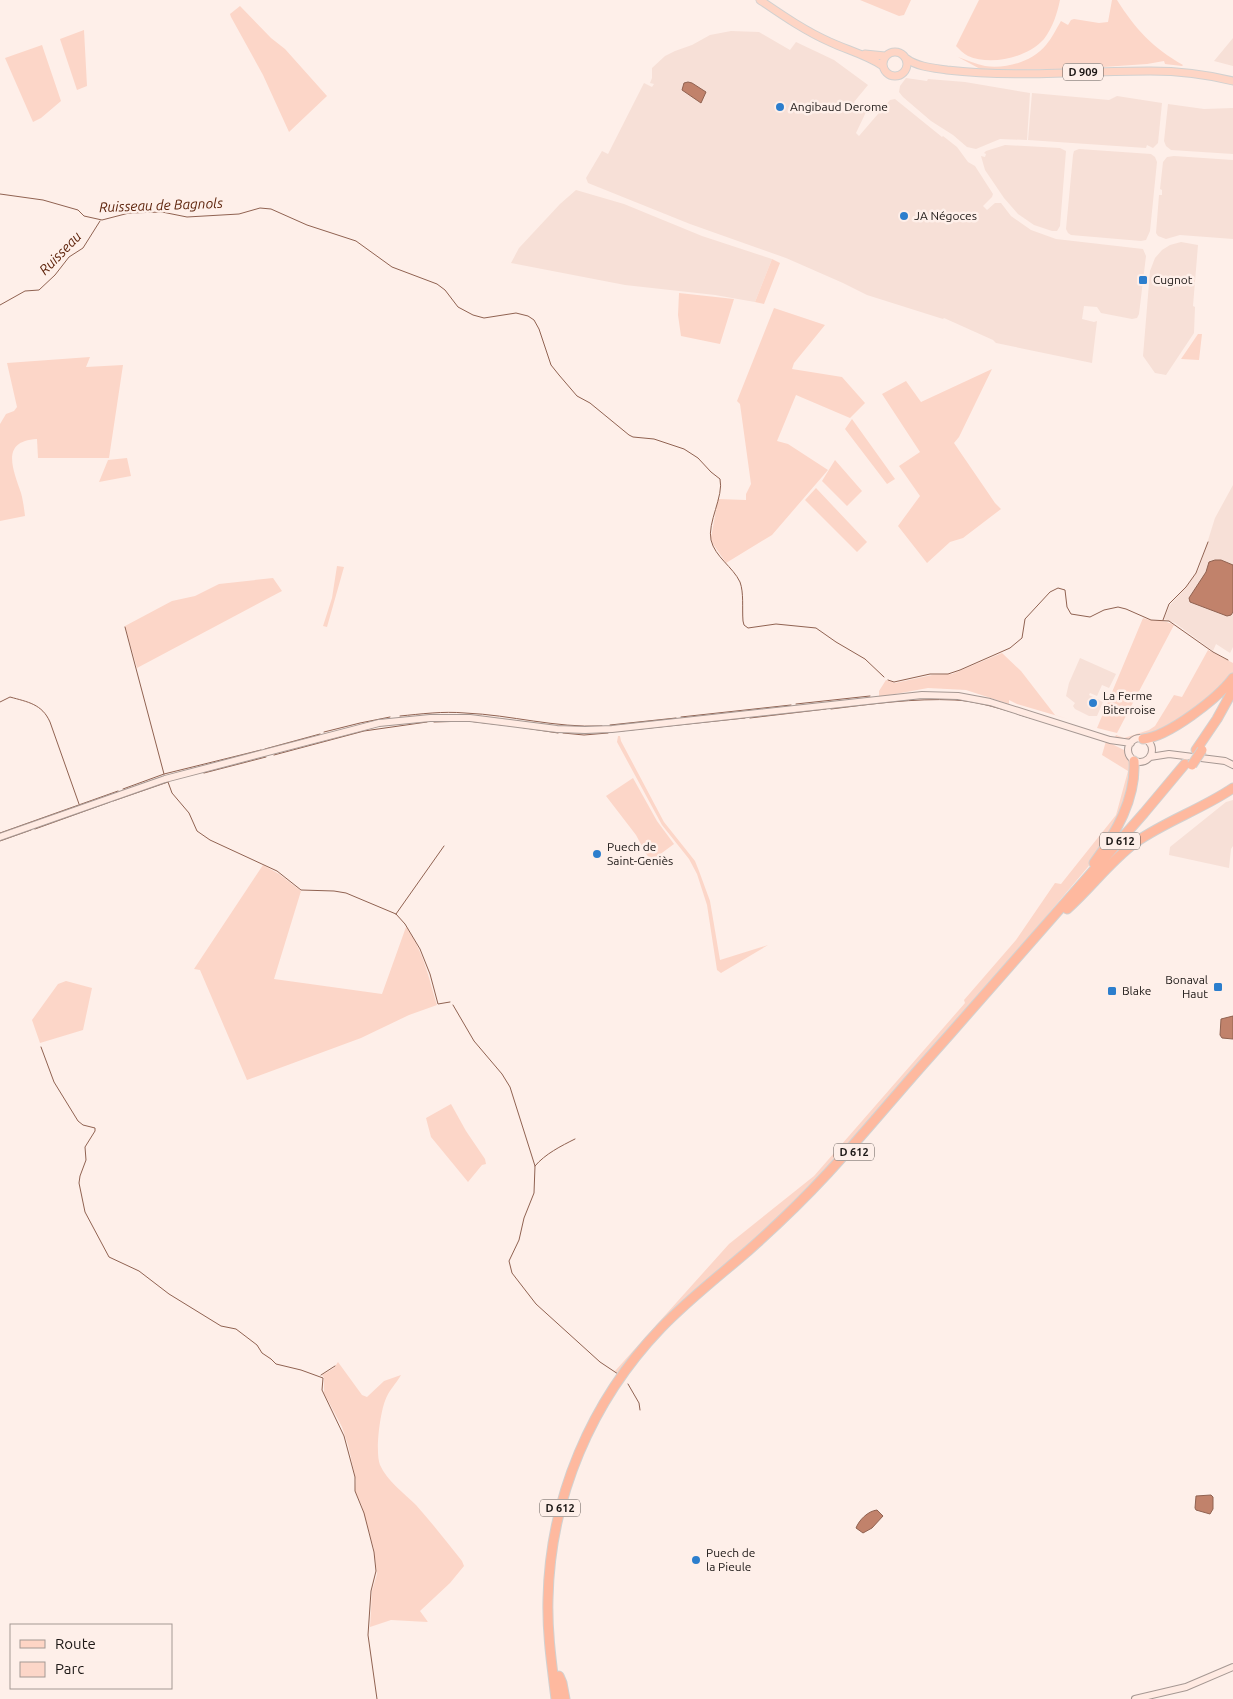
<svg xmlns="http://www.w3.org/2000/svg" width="1233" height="1699" viewBox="0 0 1233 1699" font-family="Ubuntu,sans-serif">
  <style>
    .built { fill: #f7e0d7 }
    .green { fill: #fcd6c8 }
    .water { fill: #c1826b; stroke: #906251 }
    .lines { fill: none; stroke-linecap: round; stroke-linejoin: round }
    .stream { stroke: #906251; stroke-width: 1 }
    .secondary-casing { stroke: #a69893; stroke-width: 8 }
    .primary-casing { stroke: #d2d1d0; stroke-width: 9 }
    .highway-casing { stroke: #d2d1d0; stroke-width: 11 }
    .secondary { stroke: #ffeae2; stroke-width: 6 }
    .primary { stroke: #fed5c5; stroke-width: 7 }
    .highway { stroke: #feb99f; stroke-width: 9 }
    .highway-bridge-casing { stroke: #d2d1d0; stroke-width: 11; stroke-linecap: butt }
    .highway-bridge { stroke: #feb99f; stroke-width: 9 }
    .poi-dot { fill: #2c7ecd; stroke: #feefe9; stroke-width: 2 }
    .labels { text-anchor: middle; stroke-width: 5; stroke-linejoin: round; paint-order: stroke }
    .shield { fill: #feefe9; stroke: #605855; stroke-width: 1 }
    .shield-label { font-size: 11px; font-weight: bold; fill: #1c1715 }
    .poi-label { font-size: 12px; fill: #1c1715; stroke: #feefe9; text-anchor: start }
    .water-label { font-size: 14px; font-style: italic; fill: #5e240c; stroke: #feefe9 }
  </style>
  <rect width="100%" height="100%" fill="#feefe9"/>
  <!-- built -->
  <path class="built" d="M731,31L759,32L790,50L796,42L834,60L868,85L854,102L866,112L856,133L859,136L890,100L895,99L942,137L943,136L957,147L968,162L975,166L993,194L992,197L983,206L987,210L995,203H1001L1011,216L1031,230L1056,239L1143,249L1146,256L1139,314L1137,318L1132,319L1101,313L1097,307L1084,306L1082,319L1094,322L1097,321L1092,363L996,343L993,340L944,318L943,319L867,295L843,283L786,258L690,224L588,183L586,178L602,151L608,154L644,83L652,87L654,84L650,83L652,78V68L665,56L675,51L692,45L710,35Z
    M1233,38V66L1214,61Z
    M906,78L927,81L928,79L965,82L1030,93L1027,140L1000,139L976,149L967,147L953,135L931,121L903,97L899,92L900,86Z
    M1032,93L1109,100L1117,96L1162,103L1158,143L1153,148L1147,145L1146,148L1028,140Z
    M1168,104L1204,109L1233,108V154L1171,150L1166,146L1164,141Z
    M1005,145L1060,148L1066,151L1060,226L1057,231H1052L1034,225L1018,214L1004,198L985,170L981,156L985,157L986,154L984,153L986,151Z
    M1079,149L1151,154L1155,157L1157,162L1150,231L1146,240L1141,241L1071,235L1068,233L1066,229L1073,155L1074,151Z
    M1174,156L1233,160V239L1180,235L1166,239L1158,236L1156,233L1159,195H1162V190L1160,189L1163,162L1167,157Z
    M576,190L624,204L702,236L772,259L755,302L715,295L625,285L511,263L519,248L560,204Z
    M1181,242L1198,245L1193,306L1195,307L1194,333L1166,375L1155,373L1143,356L1150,271L1155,258L1162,250L1170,245Z
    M1233,485V647L1230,653L1216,644L1213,651L1175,623L1164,619L1170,605L1187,586L1199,569L1215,518Z
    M1080,658L1116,674L1109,688L1102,685L1097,696L1090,693L1089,695L1103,702L1097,716H1089L1075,709L1073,706L1075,703L1066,696L1069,683Z
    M1233,800V846L1231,849L1229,868L1169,855L1170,847L1226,802Z"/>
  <!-- green -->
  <path class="green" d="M860,0H911L904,15L899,16Z
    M979,0H1060C1057,14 1053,27 1044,39C1027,58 991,66 968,56C964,54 959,49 956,46Z
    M1112,0H1117C1136,30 1152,47 1183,65L1182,66L1165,64L1164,61L1147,64L1074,69L982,70L958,57C967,60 976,64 985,66C1006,69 1032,62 1046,45C1052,38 1056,29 1061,21L1068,25L1071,20L1074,19L1099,23L1108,22Z
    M240,6L271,38L285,49L327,96L289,132L263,75L231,17L230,14Z
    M84,30L87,86L77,90L60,39Z
    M42,45L61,101L41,118L33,122L5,58Z
    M772,259L780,263L764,304L755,302Z
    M679,293L734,299L720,344L681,336L678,315Z
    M774,308L825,325L794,363L792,369L842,377L865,403L850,418L796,395L777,441L788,444L828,470L772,535L726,563L713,544L711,538L718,499L746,500V494L751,484L740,404L737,401Z
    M1198,334H1202L1199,360L1181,359Z
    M90,357L86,367L123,365L109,458H38L37,439C0,441 13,469 21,493C23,500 24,508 25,516L0,521V424L6,414L14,411L17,407L7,363Z
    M992,369L959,437L954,443L995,503L1001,509L963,538L950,542L927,563L898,526L920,496L899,466L920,452L882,394L906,381L921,402Z
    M852,419L895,479L887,484L845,429Z
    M127,458L131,476L99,482L108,460Z
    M835,460L862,491L847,506L822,481Z
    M816,488L867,542L857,552L805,500Z
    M337,566L344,567L327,627L323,626L324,623L332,598Z
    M273,578L282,591L137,668L125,626L172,601L195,596L219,584Z
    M1143,618C1154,622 1164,619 1174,625L1117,733L1097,728Z
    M1208,650L1233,663V673L1230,678L1194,709L1156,734L1128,740L1114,739L1116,735L1124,738L1149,730L1155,726L1174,695L1182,697Z
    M1002,653L1021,671L1055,715L1068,719L1017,704L1009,700V704L966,690L928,688L879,697V691L886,680L895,683L932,675L952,674Z
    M618,736H620L621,741L664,822L695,861L699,871L710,901L720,960L768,945L721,973L717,970L707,905L697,874L689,859L662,825L617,742Z
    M1106,741L1124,750L1133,764L1123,814L1093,861L990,983L817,1181L620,1375L615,1371L729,1244L814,1176L965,1003L964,1000L1016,940L1055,883L1061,884L1116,815L1128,771L1102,755Z
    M633,778L657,821L674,844L651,861L645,852L636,835L606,796Z
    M263,865L279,874L301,891L274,979L382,994L406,927C424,953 428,975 437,1005L409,1015L361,1038L247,1080L200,970L194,969Z
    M66,981L92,988L83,1030L40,1043L32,1020L58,984Z
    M451,1104L466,1131L485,1159L486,1164L482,1165L468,1182L431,1137L426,1118Z
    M338,1362L362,1395L367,1397L384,1381L401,1375C396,1384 388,1391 385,1401C380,1414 375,1452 380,1465C387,1481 404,1493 416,1505C432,1523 447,1542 462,1561L464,1566L450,1583L420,1611L428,1622L391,1620L370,1627L372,1591L377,1574L374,1549L362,1506L355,1491L356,1480L348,1445L342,1427L324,1393V1378L322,1375L334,1368Z"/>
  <!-- water -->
  <path class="water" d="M688,82L692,83L706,92L701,103L682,90L684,83Z
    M1215,560H1221L1233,565V612L1231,615L1227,616L1190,602L1189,598L1206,572L1209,562Z
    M1233,1016V1039L1222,1038L1220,1035L1221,1019Z
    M1211,1495L1213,1497V1509L1210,1514L1196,1510L1195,1508L1196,1496Z
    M877,1510L883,1516L872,1528L863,1533L856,1528C859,1520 868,1511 877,1510Z"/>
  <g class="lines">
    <!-- stream -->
    <path class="stream" d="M0,194L43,200L78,210L84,216L102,220L129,213L162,212L187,217L239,214L260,208L271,209L307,225L356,241L392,267L437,284L445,290L458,307L473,315L484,318L516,313L528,316L534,320L539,329L551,365L559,375L577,396L590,403L629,435L633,437L654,439L684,449L698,458L711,472L720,479C724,496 707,523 711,540C715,557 733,567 740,582C744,593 742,608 743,621L744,625L748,628L776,624L816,628L836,642L865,659L884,677
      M0,305L25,291L39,290L55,275L69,257L83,248L100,221
      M1163,620L1169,604L1186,587L1196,573L1208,542
      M125,627L164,774
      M888,680L894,682L930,674H948L960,670L1010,648L1022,638L1025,619L1050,592L1058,588L1065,590L1067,607L1071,614L1090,617L1104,610L1118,607L1126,609L1151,620L1169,621L1213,652L1228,660
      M0,702L10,697C28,702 42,704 50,722L79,804
      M796,704L870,696
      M831,709C872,704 914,698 955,700C975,701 994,707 1012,712
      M1017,714L1030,718
      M400,716C421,714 443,711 465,713C512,715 554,728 602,726
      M681,717L791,705
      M750,718L826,709
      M434,722L468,721L511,726
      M610,725L676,718
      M519,727L558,733
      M621,731L745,718
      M324,732L360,723L390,717
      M563,733L584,735L608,733
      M265,749L320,734
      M274,755L364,731L427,722
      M204,773L266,757
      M123,789L164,774L261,750
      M113,801L168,782L172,793L189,813L197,831L210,840L277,871L301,890L334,891L346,893L396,914L405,924L420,949L430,974L438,1004L450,1002
      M35,829L110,802
      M0,833L118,791
      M0,841L31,830
      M396,914L444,846
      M453,1005L474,1041L502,1074L510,1087L535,1166L534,1193L524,1218L519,1240L509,1261L512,1273L536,1304L600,1362L618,1374
      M41,1047L54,1082L78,1121L83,1125L95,1128V1131L85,1147L86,1160L80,1176L79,1183L85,1212L109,1257L139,1271L169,1294L221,1326L236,1329L257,1345L262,1353L271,1359L276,1364L301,1370L323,1378L322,1390L344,1436L355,1477V1491L364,1513L374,1552L376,1571L371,1591L368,1635L377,1699
      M535,1166C545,1154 561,1146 575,1139
      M321,1375L335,1366
      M628,1384L639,1403L640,1410"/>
    <defs>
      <path id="secondary" d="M1128 750a12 12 0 1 1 24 0a12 12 0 1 1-24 0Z
        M1150,757L1169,754L1225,761L1233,765
        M0,837L165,779L379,723L430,718H470L557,729L585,730L612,729L922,695L958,696L990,702L1110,740L1131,743
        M1135,1699L1186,1687L1233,1667"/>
      <path id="primary" d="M760,0C782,15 805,31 830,42C847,50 867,55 883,66
        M883 64a12 12 0 1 1 24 0a12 12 0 1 1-24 0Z
        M865,54L885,56
        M907,59C918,67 934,68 947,70C1014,78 1082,71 1150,71C1178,71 1205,74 1233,81"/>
      <path id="highway" d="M1143,739C1168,737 1218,698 1233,678
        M1196,750L1217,719L1233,690
        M1094,863C1116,833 1136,799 1134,761
        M1067,909C1091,888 1110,861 1136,842C1166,821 1202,809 1233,788
        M559,1676L562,1683L565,1699
        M556,1699C552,1666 547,1633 548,1599C550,1498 591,1401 661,1328C688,1300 719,1276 749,1250C776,1226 803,1200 828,1173C862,1136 894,1097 927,1060C1000,978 1072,895 1144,813L1185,764"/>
    </defs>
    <!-- secondary casing -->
    <use href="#secondary" class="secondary-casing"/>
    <!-- primary casing -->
    <use href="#primary" class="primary-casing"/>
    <!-- highway casing -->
    <use href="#highway" class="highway-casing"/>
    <!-- secondary -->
    <use href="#secondary" class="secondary"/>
    <!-- primary -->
    <use href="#primary" class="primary"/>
    <!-- highway -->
    <use href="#highway" class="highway"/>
    <defs>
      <path id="highway-bridge" d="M1192,765L1202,750"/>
    </defs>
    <!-- highway-bridge casing -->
    <use href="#highway-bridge" class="highway-bridge-casing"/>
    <!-- highway-bridge -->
    <use href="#highway-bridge" class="highway-bridge"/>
  </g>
  <!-- markers -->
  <g class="poi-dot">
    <circle cx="780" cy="107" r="5"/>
    <circle cx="904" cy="216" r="5"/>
    <rect x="1138" y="275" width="10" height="10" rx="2.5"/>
    <circle cx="1093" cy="703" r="5"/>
    <circle cx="597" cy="854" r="5"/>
    <rect x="1213" y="982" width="10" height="10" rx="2.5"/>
    <rect x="1107" y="986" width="10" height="10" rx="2.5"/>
    <circle cx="696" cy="1560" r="5"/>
  </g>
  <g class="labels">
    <!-- shield labels -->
    <g class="shield">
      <rect x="1063" y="63.5" width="40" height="17" rx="4"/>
      <rect x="1100" y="832.5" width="40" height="17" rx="4"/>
      <rect x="834" y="1143.5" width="40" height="17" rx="4"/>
      <rect x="540" y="1499.5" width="40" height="17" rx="4"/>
    </g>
    <g class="shield-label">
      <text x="1083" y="76">D 909</text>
      <text x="1120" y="845">D 612</text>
      <text x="854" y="1156">D 612</text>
      <text x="560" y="1512">D 612</text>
    </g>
    <!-- poi labels -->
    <g class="poi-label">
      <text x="790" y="111">Angibaud Derome</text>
      <text x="914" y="220">JA Négoces</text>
      <text x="1153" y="284">Cugnot</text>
      <text x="1103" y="700">La Ferme<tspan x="1103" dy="14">Biterroise</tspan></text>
      <text x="607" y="851">Puech de<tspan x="607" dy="14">Saint-Geniès</tspan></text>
      <text x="1208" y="984" text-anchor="end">Bonaval<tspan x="1208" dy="14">Haut</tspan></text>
      <text x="1122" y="995">Blake</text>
      <text x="706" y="1557">Puech de<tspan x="706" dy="14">la Pieule</tspan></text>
    </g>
    <!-- water labels -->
    <g class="water-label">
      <text transform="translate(161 205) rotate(-2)" y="5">Ruisseau de Bagnols</text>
      <text transform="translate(60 253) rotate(-46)" y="5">Ruisseau</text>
    </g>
  </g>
  <!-- legend -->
  <rect x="10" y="1624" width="162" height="65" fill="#feefe9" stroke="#a49994"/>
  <rect x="20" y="1640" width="25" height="8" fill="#fed5c5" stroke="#a49994"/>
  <text x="55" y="1649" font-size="15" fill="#1c1715">Route</text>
  <rect x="20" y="1662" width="25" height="15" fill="#fcd6c8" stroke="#a49994"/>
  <text x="55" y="1674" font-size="15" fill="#1c1715">Parc</text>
</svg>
